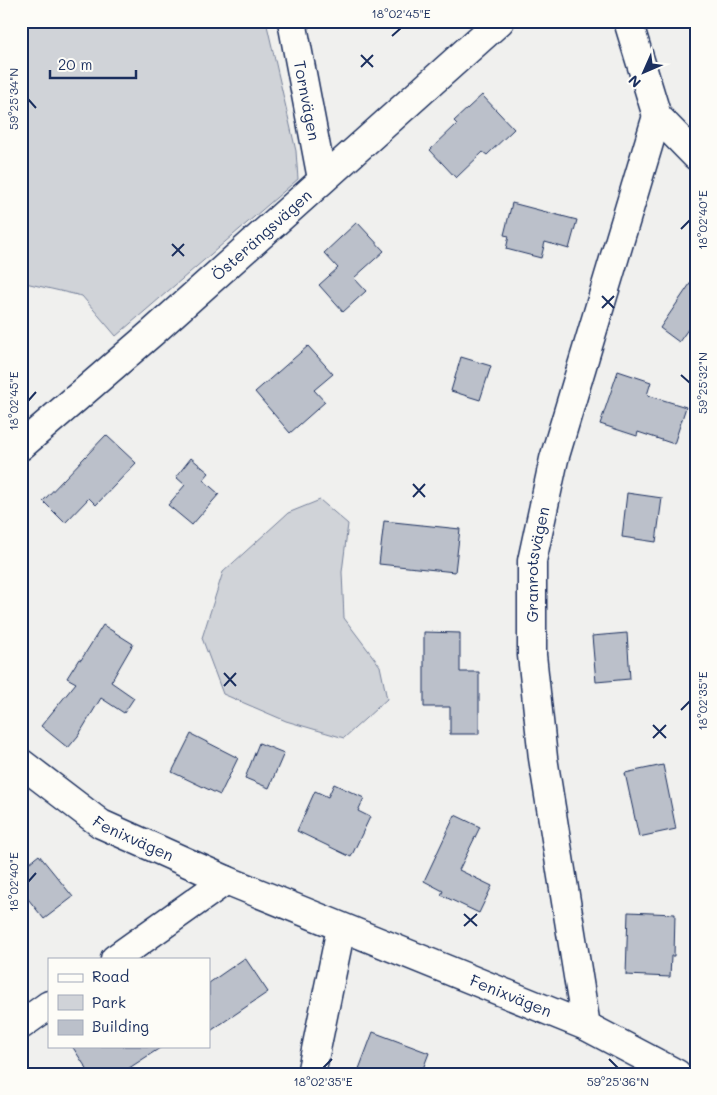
<svg xmlns="http://www.w3.org/2000/svg" width="717" height="1095" viewBox="0 0 717 1095" font-family="Mali,sans-serif">
  <style>
    .green { fill: #d0d3d8; stroke: #76819b }
    .building { fill: #bbc0ca; stroke: #1b2f5e }
    .lines { fill: none; stroke-linecap: round; stroke-linejoin: round }
    .street-casing { stroke: #1b2f5e; stroke-width: 31 }
    .street { stroke: #fdfcf7; stroke-width: 28 }
    .ticks { fill: none; stroke: #1b2f5e; stroke-width: 2 }
    .labels { text-anchor: middle; stroke-width: 4; stroke-linejoin: round; paint-order: stroke }
    .street-label { font-size: 16px; fill: #1b2f5e; stroke: #fdfcf7 }
    .neatline { fill: none; stroke: #1b2f5e; stroke-width: 2 }
    .ticks-label { font-size: 12px; text-anchor: middle; fill: #1b2f5e }
  </style>
  <rect width="100%" height="100%" fill="#f0f0ee"/>
  <filter id="ink" filterUnits="userSpaceOnUse"><feTurbulence type="fractalNoise" baseFrequency=".02" numOctaves="2"/><feDisplacementMap in="SourceGraphic" scale="10" xChannelSelector="R" yChannelSelector="G"/><feConvolveMatrix kernelMatrix="1 2 1 2 8 2 1 2 1" color-interpolation-filters="sRGB"/></filter>
  <g filter="url(#ink)">
    <!-- green -->
    <path class="green" d="M21,21H266L296,151L298,179L116,336L82,296L21,282Z
      M320,500L348,524L342,572L344,618L380,666L387,699L344,738L286,721L223,694L202,638L223,572L288,513Z"/>
    <!-- building -->
    <path class="building" d="M482,95L514,129L487,155L483,152L456,178L430,150L457,124L454,121Z
      M512,203L577,220L569,249L545,242L541,258L506,249L509,236L504,235Z
      M357,222L384,251L354,278L366,291L343,312L319,285L338,268L324,253Z
      M696,275V318L679,342L660,328Z
      M308,346L333,374L314,390L325,402L290,433L255,392Z
      M461,357L491,366L480,400L451,391Z
      M618,371L651,382L647,395L686,407L674,444L638,432L637,436L600,424Z
      M106,435L136,463L96,505L89,498L65,523L43,501Z
      M191,458L209,473L203,480L219,494L192,525L168,505L185,485L176,477Z
      M627,493L662,498L656,542L622,537Z
      M384,521L460,529L455,572L379,564Z
      M103,625L133,644L111,682L134,698L124,713L101,698L78,736L68,748L41,726L76,683L67,678L79,659L81,660Z
      M424,632L460,633V672H479V734H450V707H424Z
      M627,633L630,679L596,682L592,636Z
      M191,734L238,758L220,795L172,772Z
      M259,743L284,753L269,788L245,778Z
      M663,765L676,829L639,837L625,773Z
      M334,784L364,798L358,811L370,817L351,857L297,831L315,791L328,797Z
      M455,815L480,827L459,870L492,886L479,913L441,895L443,891L424,881Z
      M39,855L73,897L44,919L21,890V869Z
      M628,912L675,914L674,956H671L670,977L626,975Z
      M245,958L268,992L209,1032V983Z
      M373,1032L429,1053L421,1074H372L359,1069Z
      M72,1046H163L120,1074H90Z"/>
    <g class="lines">
      <defs>
        <g id="street">
          <path id="s1" d="M292,21L322,179"/>
          <path d="M628,21L657,116L696,156"/>
          <path id="s2" d="M21,446L153,332L500,21"/>
          <path id="s3" d="M21,763L101,824L226,880L586,1026L677,1074"/>
          <path d="M115,959L226,880"/>
          <path d="M21,1025L49,1005"/>
          <path id="s4" d="M586,1026L543,758L532,655V561L554,459L657,116"/>
          <path d="M311,1074L341,928"/>
        </g>
      </defs>
      <!-- street casing -->
      <use href="#street" class="street-casing"/>
      <!-- street -->
      <use href="#street" class="street"/>
    </g>
  </g>
  <!-- ticks -->
  <path class="ticks" d="M392,36L401,28M361,55L373,67M361,67L373,55M28,99L36,108M681,229L690,220M172,244L184,256M172,256L184,244M602,296L614,308M602,308L614,296M681,375L690,383M28,401L36,392M413,484L425,497M413,497L425,484M224,673L236,686M224,686L236,673M681,710L690,701M653,725L666,738M653,738L666,725M28,882L36,873M464,914L477,926M464,926L477,914M609,1059L618,1068M323,1068L332,1059"/>
  <g class="labels">
    <!-- street labels -->
    <g class="street-label">
      <text dy="6" stroke="none"><textPath href="#s1" startOffset="81">Tornvägen</textPath></text>
      <text dy="6" stroke="none"><textPath href="#s2" startOffset="320">Österängsvägen</textPath></text>
      <text dy="6" stroke="none"><textPath href="#s4" startOffset="466">Granrotsvägen</textPath></text>
      <text dy="6" stroke="none"><textPath href="#s3" startOffset="136">Fenixvägen</textPath></text>
      <text dy="6" stroke="none"><textPath href="#s3" startOffset="545">Fenixvägen</textPath></text>
    </g>
  </g>
  <!-- margin -->
  <rect width="717" height="1095" fill="none" stroke="#fdfcf7" stroke-width="55"/>
  <!-- legend -->
  <rect x="48" y="958" width="162" height="90" fill="#fdfcf7" stroke="#a3aaba"/>
  <rect x="58" y="974" width="25" height="8" fill="#fdfcf7" stroke="#a3aaba"/>
  <text x="92" y="982" font-size="15" fill="#1b2f5e">Road</text>
  <rect x="58" y="995" width="25" height="15" fill="#d0d3d8" stroke="#a3aaba"/>
  <text x="92" y="1008" font-size="15" fill="#1b2f5e">Park</text>
  <rect x="58" y="1020" width="25" height="15" fill="#bbc0ca" stroke="#a3aaba"/>
  <text x="92" y="1032" font-size="15" fill="#1b2f5e">Building</text>
  <!-- north arrow -->
  <g transform="translate(644 72) rotate(225)" stroke="#fdfcf7" stroke-width="4" paint-order="stroke">
  <path d="M0-4L9 19L0 12L-9 19Z" fill="#1b2f5e"/>
  <text y="-8" font-size="14" font-weight="bold" text-anchor="middle" fill="#1b2f5e">N</text>
  </g>
  <!-- scale -->
  <path d="M50 70v8h86v-8" fill="none" stroke="#1b2f5e" stroke-width="2.5"/>
  <text x="58" y="70" font-size="15" fill="#1b2f5e" stroke="#fdfcf7" stroke-width="4" paint-order="stroke">20 m</text>
  <rect x="28" y="28" width="662" height="1040" class="neatline"/>
  <g class="ticks-label">
    <text x="401" y="18">18°02'45"E</text>
    <text transform="translate(14 99) rotate(-90)" y="4">59°25'34"N</text>
    <text transform="translate(703 220) rotate(-90)" y="4">18°02'40"E</text>
    <text transform="translate(703 383) rotate(-90)" y="4">59°25'32"N</text>
    <text transform="translate(14 401) rotate(-90)" y="4">18°02'45"E</text>
    <text transform="translate(703 701) rotate(-90)" y="4">18°02'35"E</text>
    <text transform="translate(14 882) rotate(-90)" y="4">18°02'40"E</text>
    <text x="323" y="1086">18°02'35"E</text>
    <text x="618" y="1086">59°25'36"N</text>
  </g>
</svg>
